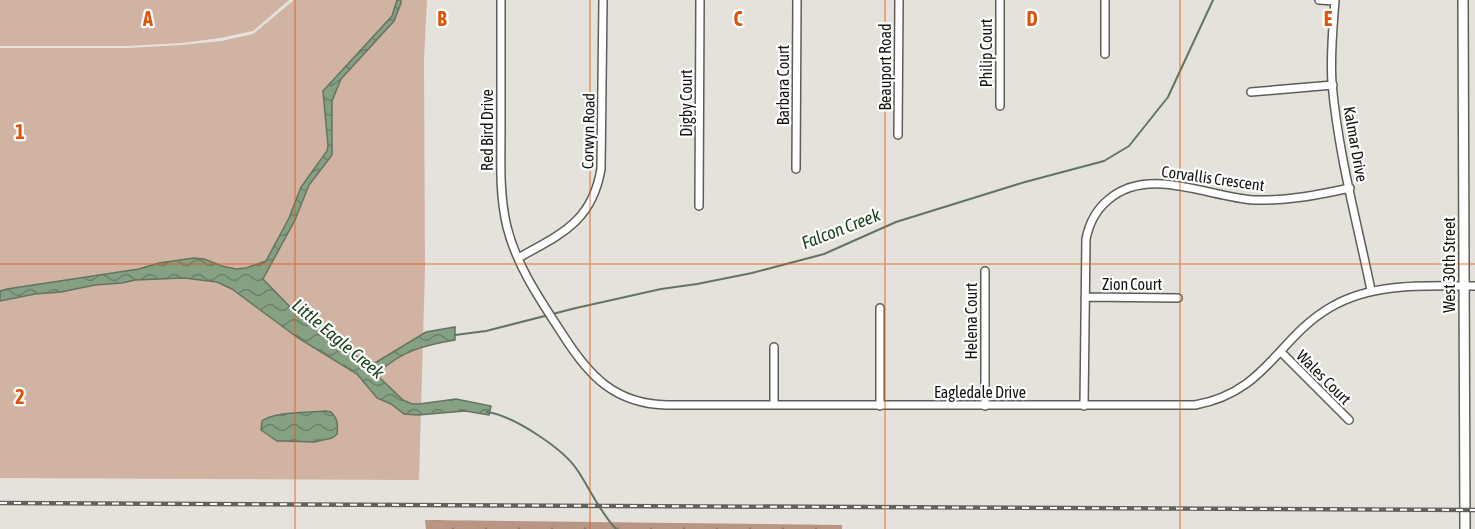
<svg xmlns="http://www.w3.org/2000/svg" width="1475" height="529" viewBox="0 0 1475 529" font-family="'Asap Condensed',sans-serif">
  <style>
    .green { fill: #d1b3a4 }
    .forest { fill: url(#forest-firs) }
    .water { fill: url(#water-waves); stroke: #637560; stroke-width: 1.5 }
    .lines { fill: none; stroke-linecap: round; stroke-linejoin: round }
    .stream { stroke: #637560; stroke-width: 2 }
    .minor-casing { stroke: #5f5d57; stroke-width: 10 }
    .secondary-casing { stroke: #5f5d57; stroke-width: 12 }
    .minor { stroke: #fff; stroke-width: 7 }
    .secondary { stroke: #fff; stroke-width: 9 }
    .rail-casing { stroke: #62615c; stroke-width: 4.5 }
    .rail { stroke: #fff; stroke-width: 2; stroke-dasharray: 7; stroke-linecap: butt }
    .grid { fill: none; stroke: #dd550c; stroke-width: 1.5; stroke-opacity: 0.55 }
    .labels { text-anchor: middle; stroke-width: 4.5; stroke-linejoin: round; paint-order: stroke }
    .street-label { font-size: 16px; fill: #12120f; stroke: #fff }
    .water-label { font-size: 18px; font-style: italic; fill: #183f16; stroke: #fff }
    .grid-label { font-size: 20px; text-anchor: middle; font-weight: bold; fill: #dd550c; stroke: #fff; stroke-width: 4.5; stroke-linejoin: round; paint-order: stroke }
  </style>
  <defs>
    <pattern id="forest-firs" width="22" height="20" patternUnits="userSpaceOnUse" patternTransform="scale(1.5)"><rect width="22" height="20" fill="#b99583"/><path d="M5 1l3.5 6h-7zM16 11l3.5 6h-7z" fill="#95786a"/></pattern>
    <pattern id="water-waves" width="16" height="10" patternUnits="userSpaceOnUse" patternTransform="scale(1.5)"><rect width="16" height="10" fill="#86a083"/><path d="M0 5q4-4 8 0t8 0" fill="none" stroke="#6c816a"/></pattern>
  </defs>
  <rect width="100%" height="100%" fill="#e4e2db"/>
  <!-- green -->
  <path class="green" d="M0,0H289L253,31L220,38L182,43L127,46H0Z
    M294,0H427L424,58L425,269L419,480L0,478V48H127L182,45L221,41L253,34Z"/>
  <!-- forest -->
  <path class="forest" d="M425,520L842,525V529H426Z"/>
  <!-- water -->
  <path class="water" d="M397,0H401V3L394,21L341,79L332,101V155L309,185L295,220L263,279L294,311L324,332L344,351L355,355L370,366L426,332L455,327V340C425,345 401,351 378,373V376L403,400L412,404H419L456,399L491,406L489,415L465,411L418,415L404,414L391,404L377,398L357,374L298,338L232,289L217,282L184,278L135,280L122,283L95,285L61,292L35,294L0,301V291L7,289L139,269L159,263L194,258L204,259L222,266L236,269L246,268L266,261L289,218L301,187L327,151L328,146L323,91L392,16Z
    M326,411L331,412C338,419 338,424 337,434L332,438L314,442L284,441H277L261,430L262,421C276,411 308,413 326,411Z"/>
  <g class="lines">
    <!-- stream -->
    <path class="stream" d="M455,335L486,331L576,308L661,289L697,284L752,273L824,254L896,222L1025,182L1104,161L1129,146L1168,97L1213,0
      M487,412C514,416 564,449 578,471C591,491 600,512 616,529"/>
    <defs>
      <path id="minor" d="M501,0C501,42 501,85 501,127C501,161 499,194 507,227C517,267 541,301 563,335C589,376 615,404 667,405H1195C1267,392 1277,338 1331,307C1374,282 1427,286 1475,286
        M1319,0L1335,1
        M1335,0C1333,27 1330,55 1332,83C1338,153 1357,222 1371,290
        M1105,54V0
        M1251,92L1333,85
        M1000,106V0
        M898,135L899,0
        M796,169L797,0
        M699,206L700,0
        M518,258C561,234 592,222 601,169L603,0
        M1085,297L1178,298
        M880,308V406
        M1281,352L1349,420
        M774,405V347
        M985,406V271
        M1084,406L1086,239C1089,224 1096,210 1108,200C1148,165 1208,197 1254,200C1287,201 1318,195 1350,188"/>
      <path id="secondary" d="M1463,0L1465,529"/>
    </defs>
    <!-- minor casing -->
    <use href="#minor" class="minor-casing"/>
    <!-- secondary casing -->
    <use href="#secondary" class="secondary-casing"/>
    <!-- minor -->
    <use href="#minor" class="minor"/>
    <!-- secondary -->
    <use href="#secondary" class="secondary"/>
    <defs>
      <path id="rail" d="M0,503L1475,510"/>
    </defs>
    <!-- rail casing -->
    <use href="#rail" class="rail-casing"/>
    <!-- rail -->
    <use href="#rail" class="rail"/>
  </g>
  <!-- grid -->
  <path class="grid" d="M295,0V529M590,0V529M885,0V529M1180,0V529M0,264H1475"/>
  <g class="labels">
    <!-- street labels -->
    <g class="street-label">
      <text transform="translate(986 53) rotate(-90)" y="6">Philip Court</text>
      <text transform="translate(885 67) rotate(-90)" y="6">Beauport Road</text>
      <text transform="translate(783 85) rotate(-90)" y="6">Barbara Court</text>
      <text transform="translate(686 103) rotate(-90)" y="6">Digby Court</text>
      <text transform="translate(487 130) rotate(-90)" y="6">Red Bird Drive</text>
      <text transform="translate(588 131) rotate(-89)" y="6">Corwyn Road</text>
      <text transform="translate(1356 144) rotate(80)" y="6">Kalmar Drive</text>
      <text transform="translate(1213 178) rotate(8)" y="6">Corvallis Crescent</text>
      <text transform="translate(1449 265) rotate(-90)" y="6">West 30th Street</text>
      <text x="1132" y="290">Zion Court</text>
      <text transform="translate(971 321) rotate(-90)" y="6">Helena Court</text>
      <text transform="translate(1324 377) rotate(45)" y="6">Wales Court</text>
      <text x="980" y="398">Eagledale Drive</text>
    </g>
    <!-- water labels -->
    <g class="water-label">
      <text transform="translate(841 229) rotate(-21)" y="6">Falcon Creek</text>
      <text transform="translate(338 339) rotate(40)" y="6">Little Eagle Creek</text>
    </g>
  </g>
  <g class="grid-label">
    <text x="148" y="26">A</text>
    <text x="442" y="26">B</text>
    <text x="738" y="26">C</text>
    <text x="1032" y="26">D</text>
    <text x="1328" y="26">E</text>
    <text x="20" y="139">1</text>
    <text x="20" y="404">2</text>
  </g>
</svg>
